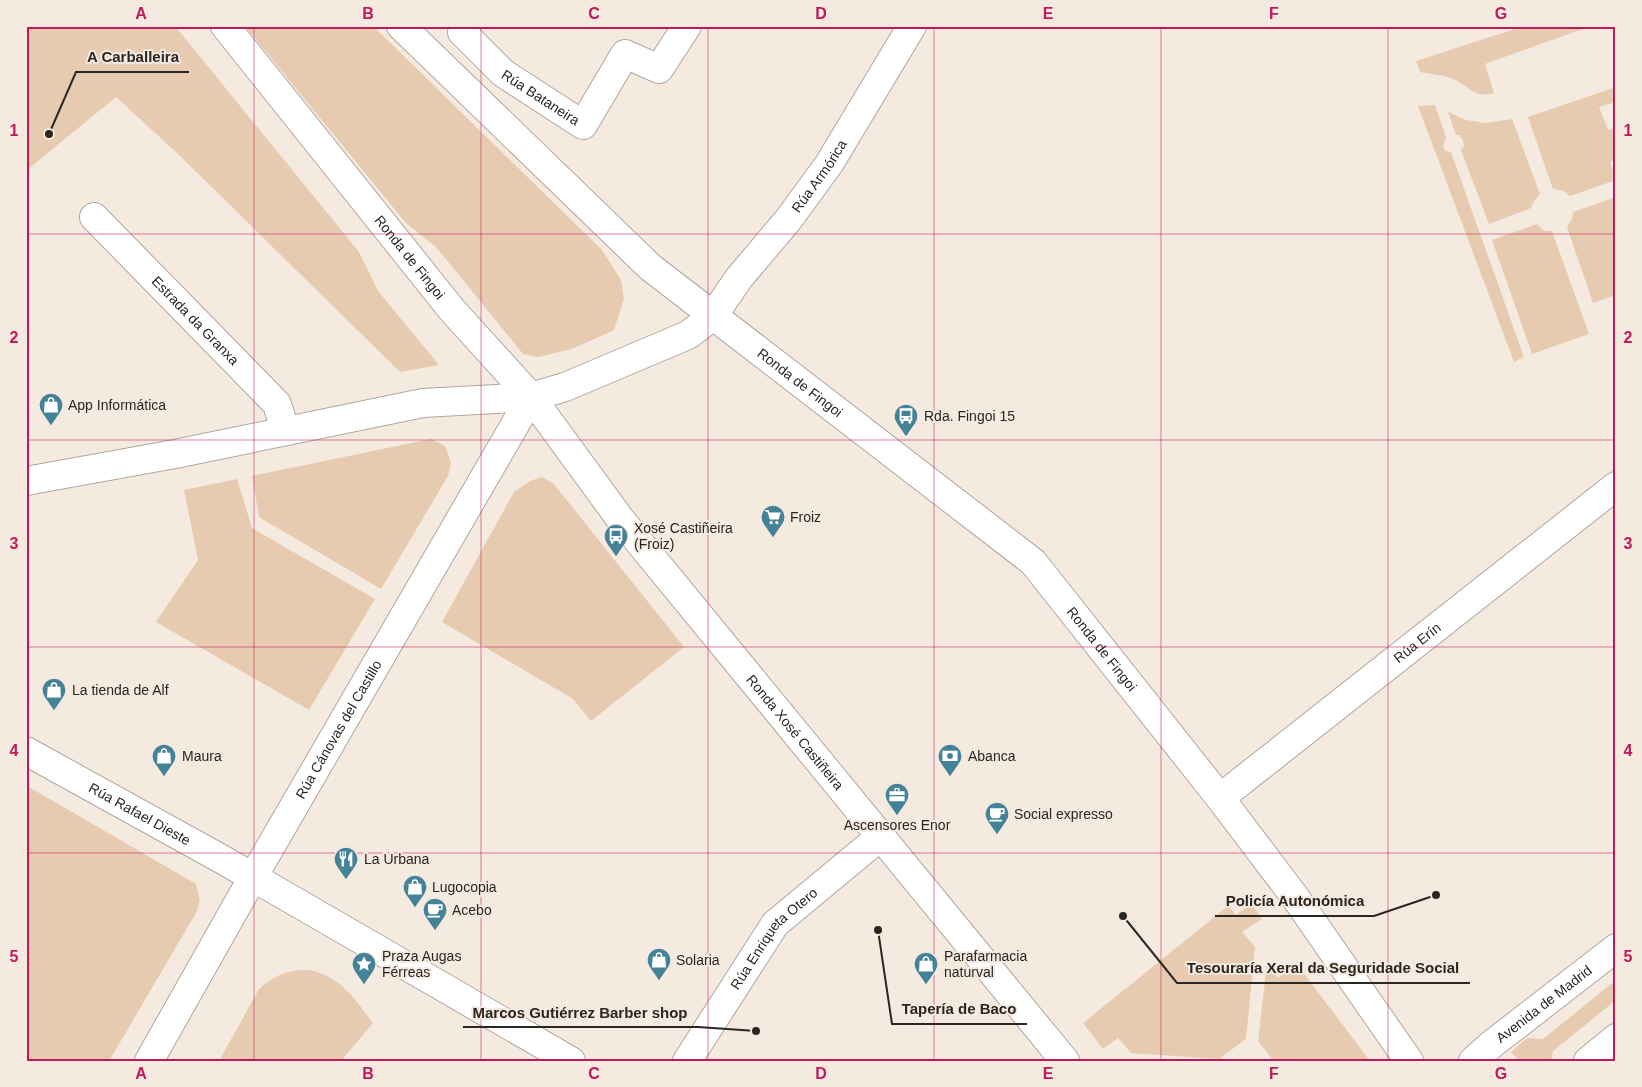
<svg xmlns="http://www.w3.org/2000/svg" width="1642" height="1087" viewBox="0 0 1642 1087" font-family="Helvetica,sans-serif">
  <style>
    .green { fill: #e7cbb0 }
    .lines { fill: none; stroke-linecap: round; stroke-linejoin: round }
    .street-casing { stroke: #b1a79d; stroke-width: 30 }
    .secondary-casing { stroke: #b1a79d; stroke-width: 30 }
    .street { stroke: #fff; stroke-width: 28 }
    .secondary { stroke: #fff; stroke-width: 28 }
    .grid { fill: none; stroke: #c2185b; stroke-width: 1; stroke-opacity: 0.55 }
    .labels { text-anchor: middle; stroke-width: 4; stroke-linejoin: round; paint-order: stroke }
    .street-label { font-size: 14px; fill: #2a2622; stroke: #f5eae0 }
    .poi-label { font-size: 14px; fill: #2a2622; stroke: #f5eae0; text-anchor: start }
    .leader { fill: none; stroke: #2a2622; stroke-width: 2 }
    .callout-dot { fill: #2a2622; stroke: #f5eae0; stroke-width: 2 }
    .callout-label { font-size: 15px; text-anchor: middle; font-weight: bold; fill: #2a2622; stroke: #f5eae0; stroke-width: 4; stroke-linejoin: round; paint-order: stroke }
    .neatline { fill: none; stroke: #c2185b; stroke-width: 2 }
    .grid-label { font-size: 16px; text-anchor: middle; font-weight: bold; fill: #c2185b }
  </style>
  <rect width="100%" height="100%" fill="#f5eae0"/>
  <!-- green -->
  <path class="green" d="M26,26H175L359,252L378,291L439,365L400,372L178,154L116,97L26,171Z
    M245,26H373L602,250L621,280L624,299L614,330L572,349L538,357L523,354L437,248L405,222Z
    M1524,26H1591L1485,64L1494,93C1473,99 1469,85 1451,78C1442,75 1430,74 1420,72L1416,61Z
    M1616,87V102L1599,107L1608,130L1616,128V160L1610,162L1616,180L1570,196L1564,191L1553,189L1528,117Z
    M1435,105L1446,137L1443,146L1446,151L1451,152L1524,357L1514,362L1418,106Z
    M1448,112L1466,120L1486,123L1512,119L1540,194L1534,201L1531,208L1489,224L1461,150L1464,146L1463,140L1459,135H1456Z
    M1616,197V295L1593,303L1567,227L1572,219L1573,212Z
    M1537,224L1544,231H1552L1589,334L1532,354L1492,240Z
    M431,439L445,446L451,463L448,476L381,589L259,517L252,476Z
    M542,477L554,484L684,647L591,721L573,699L442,622L514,492L530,481Z
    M237,479L252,528L375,599L309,710L156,622L198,560L184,490Z
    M26,787H29L196,884L200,901L196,913L109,1061H26Z
    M1251,903L1262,919L1242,932L1255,947L1246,1039L1219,1059L1131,1053L1118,1038L1103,1049L1083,1023L1228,906L1236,915Z
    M1267,963L1278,978L1296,963L1370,1061H1274L1258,1041Z
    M310,970C341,977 355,999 373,1023L341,1061H219L259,989C277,974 287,970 310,970Z
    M1616,980V1000L1553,1051L1551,1061H1519L1511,1052L1527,1038L1543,1039Z"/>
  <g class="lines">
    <defs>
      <g id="street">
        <path id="s1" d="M225,26L452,310L531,397L621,520L1065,1061"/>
        <path id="s2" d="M401,26L650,267L1033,562L1220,798L1295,897L1409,1061"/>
        <path id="s3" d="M466,26L462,32L503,73L583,125L625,54L659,69L687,26"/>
        <path id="s4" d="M94,217L277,404L285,430"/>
        <path id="s5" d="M26,481L175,454L423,403L531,397L565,387L688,335L713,316L739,278L788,220L829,164L912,26"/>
        <path id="s6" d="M26,751L225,861L571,1061"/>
        <path id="s7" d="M1220,798L1616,486"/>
        <path id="s8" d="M149,1061L253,877L531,397"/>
        <path id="s9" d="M687,1061L775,924L881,836"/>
      </g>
      <g id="secondary">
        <path id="s10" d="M1473,1061L1492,1044L1616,948"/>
        <path d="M1588,1061L1616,1038"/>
      </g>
    </defs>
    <!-- street casing -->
    <use href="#street" class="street-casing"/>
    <!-- secondary casing -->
    <use href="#secondary" class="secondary-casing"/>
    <!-- street -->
    <use href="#street" class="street"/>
    <!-- secondary -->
    <use href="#secondary" class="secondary"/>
  </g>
  <!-- grid -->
  <path class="grid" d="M254,26V1061M481,26V1061M708,26V1061M934,26V1061M1161,26V1061M1388,26V1061M26,234H1616M26,440H1616M26,647H1616M26,853H1616"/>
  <!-- icons -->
  <defs>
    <symbol id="shop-pin" viewBox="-11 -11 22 30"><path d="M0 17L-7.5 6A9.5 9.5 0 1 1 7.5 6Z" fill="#448297" stroke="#f5eae0"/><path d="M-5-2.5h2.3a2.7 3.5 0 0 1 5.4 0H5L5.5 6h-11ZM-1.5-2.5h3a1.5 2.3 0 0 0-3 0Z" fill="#fff"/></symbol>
    <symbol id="bus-pin" viewBox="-11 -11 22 30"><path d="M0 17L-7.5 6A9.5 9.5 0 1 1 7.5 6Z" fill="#448297" stroke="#f5eae0"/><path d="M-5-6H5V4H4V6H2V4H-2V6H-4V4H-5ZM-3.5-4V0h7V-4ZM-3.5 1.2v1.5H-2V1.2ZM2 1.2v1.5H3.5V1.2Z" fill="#fff"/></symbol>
    <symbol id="supermarket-pin" viewBox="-11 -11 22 30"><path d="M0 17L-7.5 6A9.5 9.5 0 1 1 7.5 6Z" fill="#448297" stroke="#f5eae0"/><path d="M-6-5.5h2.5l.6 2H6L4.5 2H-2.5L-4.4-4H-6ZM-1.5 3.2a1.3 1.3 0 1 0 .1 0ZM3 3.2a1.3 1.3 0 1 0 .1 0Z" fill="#fff"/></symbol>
    <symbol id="bank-pin" viewBox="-11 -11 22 30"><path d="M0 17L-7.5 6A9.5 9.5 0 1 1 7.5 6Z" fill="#448297" stroke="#f5eae0"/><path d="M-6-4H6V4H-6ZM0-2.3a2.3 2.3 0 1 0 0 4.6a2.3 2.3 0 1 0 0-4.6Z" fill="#fff"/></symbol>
    <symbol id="office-pin" viewBox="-11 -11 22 30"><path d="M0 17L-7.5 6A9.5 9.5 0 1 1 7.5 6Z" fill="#448297" stroke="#f5eae0"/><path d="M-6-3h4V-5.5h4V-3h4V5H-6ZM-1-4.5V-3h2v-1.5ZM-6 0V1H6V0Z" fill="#fff"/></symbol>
    <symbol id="cafe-pin" viewBox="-11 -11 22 30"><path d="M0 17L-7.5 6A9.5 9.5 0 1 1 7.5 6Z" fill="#448297" stroke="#f5eae0"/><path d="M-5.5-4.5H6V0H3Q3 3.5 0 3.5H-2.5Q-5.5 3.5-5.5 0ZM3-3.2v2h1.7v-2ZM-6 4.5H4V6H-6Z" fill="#fff"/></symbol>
    <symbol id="restaurant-pin" viewBox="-11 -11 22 30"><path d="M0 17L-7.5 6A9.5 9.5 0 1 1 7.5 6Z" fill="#448297" stroke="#f5eae0"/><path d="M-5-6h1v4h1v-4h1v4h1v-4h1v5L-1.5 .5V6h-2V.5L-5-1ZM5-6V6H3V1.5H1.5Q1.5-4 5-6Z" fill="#fff"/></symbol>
    <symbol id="sight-pin" viewBox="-11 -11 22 30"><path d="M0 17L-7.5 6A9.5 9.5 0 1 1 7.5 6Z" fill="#448297" stroke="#f5eae0"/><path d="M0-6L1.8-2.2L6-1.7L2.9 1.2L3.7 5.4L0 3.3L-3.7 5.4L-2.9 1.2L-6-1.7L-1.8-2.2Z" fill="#fff"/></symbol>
  </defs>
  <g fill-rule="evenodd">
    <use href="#shop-pin" x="37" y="391" width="28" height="38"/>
    <use href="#bus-pin" x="892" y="402" width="28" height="38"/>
    <use href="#supermarket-pin" x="759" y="503" width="28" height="38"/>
    <use href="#bus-pin" x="602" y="522" width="28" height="38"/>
    <use href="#shop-pin" x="40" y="676" width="28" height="38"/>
    <use href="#shop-pin" x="150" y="742" width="28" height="38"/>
    <use href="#bank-pin" x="936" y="742" width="28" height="38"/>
    <use href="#office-pin" x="883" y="781" width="28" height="38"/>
    <use href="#cafe-pin" x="983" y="800" width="28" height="38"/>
    <use href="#restaurant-pin" x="332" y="845" width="28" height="38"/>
    <use href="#shop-pin" x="401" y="873" width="28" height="38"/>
    <use href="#cafe-pin" x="421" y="896" width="28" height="38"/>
    <use href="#shop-pin" x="645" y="946" width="28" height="38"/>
    <use href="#sight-pin" x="350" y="950" width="28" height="38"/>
    <use href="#shop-pin" x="912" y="950" width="28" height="38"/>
  </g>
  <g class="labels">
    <!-- street labels -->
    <g class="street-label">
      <text dy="5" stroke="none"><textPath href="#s3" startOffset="110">Rúa Bataneira</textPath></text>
      <text dy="5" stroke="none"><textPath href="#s5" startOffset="889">Rúa Armórica</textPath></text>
      <text dy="5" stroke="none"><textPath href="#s1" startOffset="296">Ronda de Fingoi</textPath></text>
      <text dy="5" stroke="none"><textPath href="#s4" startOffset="145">Estrada da Granxa</textPath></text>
      <text dy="5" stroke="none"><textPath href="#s2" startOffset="536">Ronda de Fingoi</textPath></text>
      <text dy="5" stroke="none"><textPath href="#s7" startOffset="251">Rúa Erín</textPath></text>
      <text dy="5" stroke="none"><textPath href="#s2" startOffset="941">Ronda de Fingoi</textPath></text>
      <text dy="5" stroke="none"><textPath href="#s8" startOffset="382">Rúa Cánovas del Castillo</textPath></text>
      <text dy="5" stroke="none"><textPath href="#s1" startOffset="908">Ronda Xosé Castiñeira</textPath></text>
      <text dy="5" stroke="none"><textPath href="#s6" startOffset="130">Rúa Rafael Dieste</textPath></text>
      <text dy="5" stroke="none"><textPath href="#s9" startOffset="151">Rúa Enriqueta Otero</textPath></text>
      <text dy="5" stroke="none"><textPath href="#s10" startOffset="91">Avenida de Madrid</textPath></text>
    </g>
    <!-- poi labels -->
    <g class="poi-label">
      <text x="68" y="410">App Informática</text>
      <text x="924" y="421">Rda. Fingoi 15</text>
      <text x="790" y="522">Froiz</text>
      <text x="634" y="533">Xosé Castiñeira<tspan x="634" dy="16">(Froiz)</tspan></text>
      <text x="72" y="695">La tienda de Alf</text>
      <text x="182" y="761">Maura</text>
      <text x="968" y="761">Abanca</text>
      <text x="1014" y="819">Social expresso</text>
      <text x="897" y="830" text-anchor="middle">Ascensores Enor</text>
      <text x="364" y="864">La Urbana</text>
      <text x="432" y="892">Lugocopia</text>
      <text x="452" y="915">Acebo</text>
      <text x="382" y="961">Praza Augas<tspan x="382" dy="16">Férreas</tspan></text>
      <text x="944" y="961">Parafarmacia<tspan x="944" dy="16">naturval</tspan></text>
      <text x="676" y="965">Solaria</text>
    </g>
  </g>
  <!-- callouts -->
  <path class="leader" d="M49 134L76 72H189M1436 895L1374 916H1215M1123 916L1177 983H1470M878 930L892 1024H1027M756 1031L698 1027H463"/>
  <g class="callout-dot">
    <circle cx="49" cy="134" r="5"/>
    <circle cx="1436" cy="895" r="5"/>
    <circle cx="1123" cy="916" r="5"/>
    <circle cx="878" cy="930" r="5"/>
    <circle cx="756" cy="1031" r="5"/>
  </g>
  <g class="callout-label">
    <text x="133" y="62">A Carballeira</text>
    <text x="1295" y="906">Policía Autonómica</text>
    <text x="1323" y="973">Tesouraría Xeral da Seguridade Social</text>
    <text x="959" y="1014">Tapería de Baco</text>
    <text x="580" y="1018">Marcos Gutiérrez Barber shop</text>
  </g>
  <!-- border -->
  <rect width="1642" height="1087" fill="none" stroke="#f5eae0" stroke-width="55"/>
  <rect x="28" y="28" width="1586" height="1032" class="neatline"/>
  <g class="grid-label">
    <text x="141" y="19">A</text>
    <text x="368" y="19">B</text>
    <text x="594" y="19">C</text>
    <text x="821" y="19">D</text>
    <text x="1048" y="19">E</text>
    <text x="1274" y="19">F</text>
    <text x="1501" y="19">G</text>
    <text x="14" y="136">1</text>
    <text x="1628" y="136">1</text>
    <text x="14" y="343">2</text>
    <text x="1628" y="343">2</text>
    <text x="14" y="549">3</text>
    <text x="1628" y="549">3</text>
    <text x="14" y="756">4</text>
    <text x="1628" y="756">4</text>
    <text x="14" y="962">5</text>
    <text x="1628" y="962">5</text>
    <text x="141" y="1079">A</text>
    <text x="368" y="1079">B</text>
    <text x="594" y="1079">C</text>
    <text x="821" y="1079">D</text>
    <text x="1048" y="1079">E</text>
    <text x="1274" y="1079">F</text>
    <text x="1501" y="1079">G</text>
  </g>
</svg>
